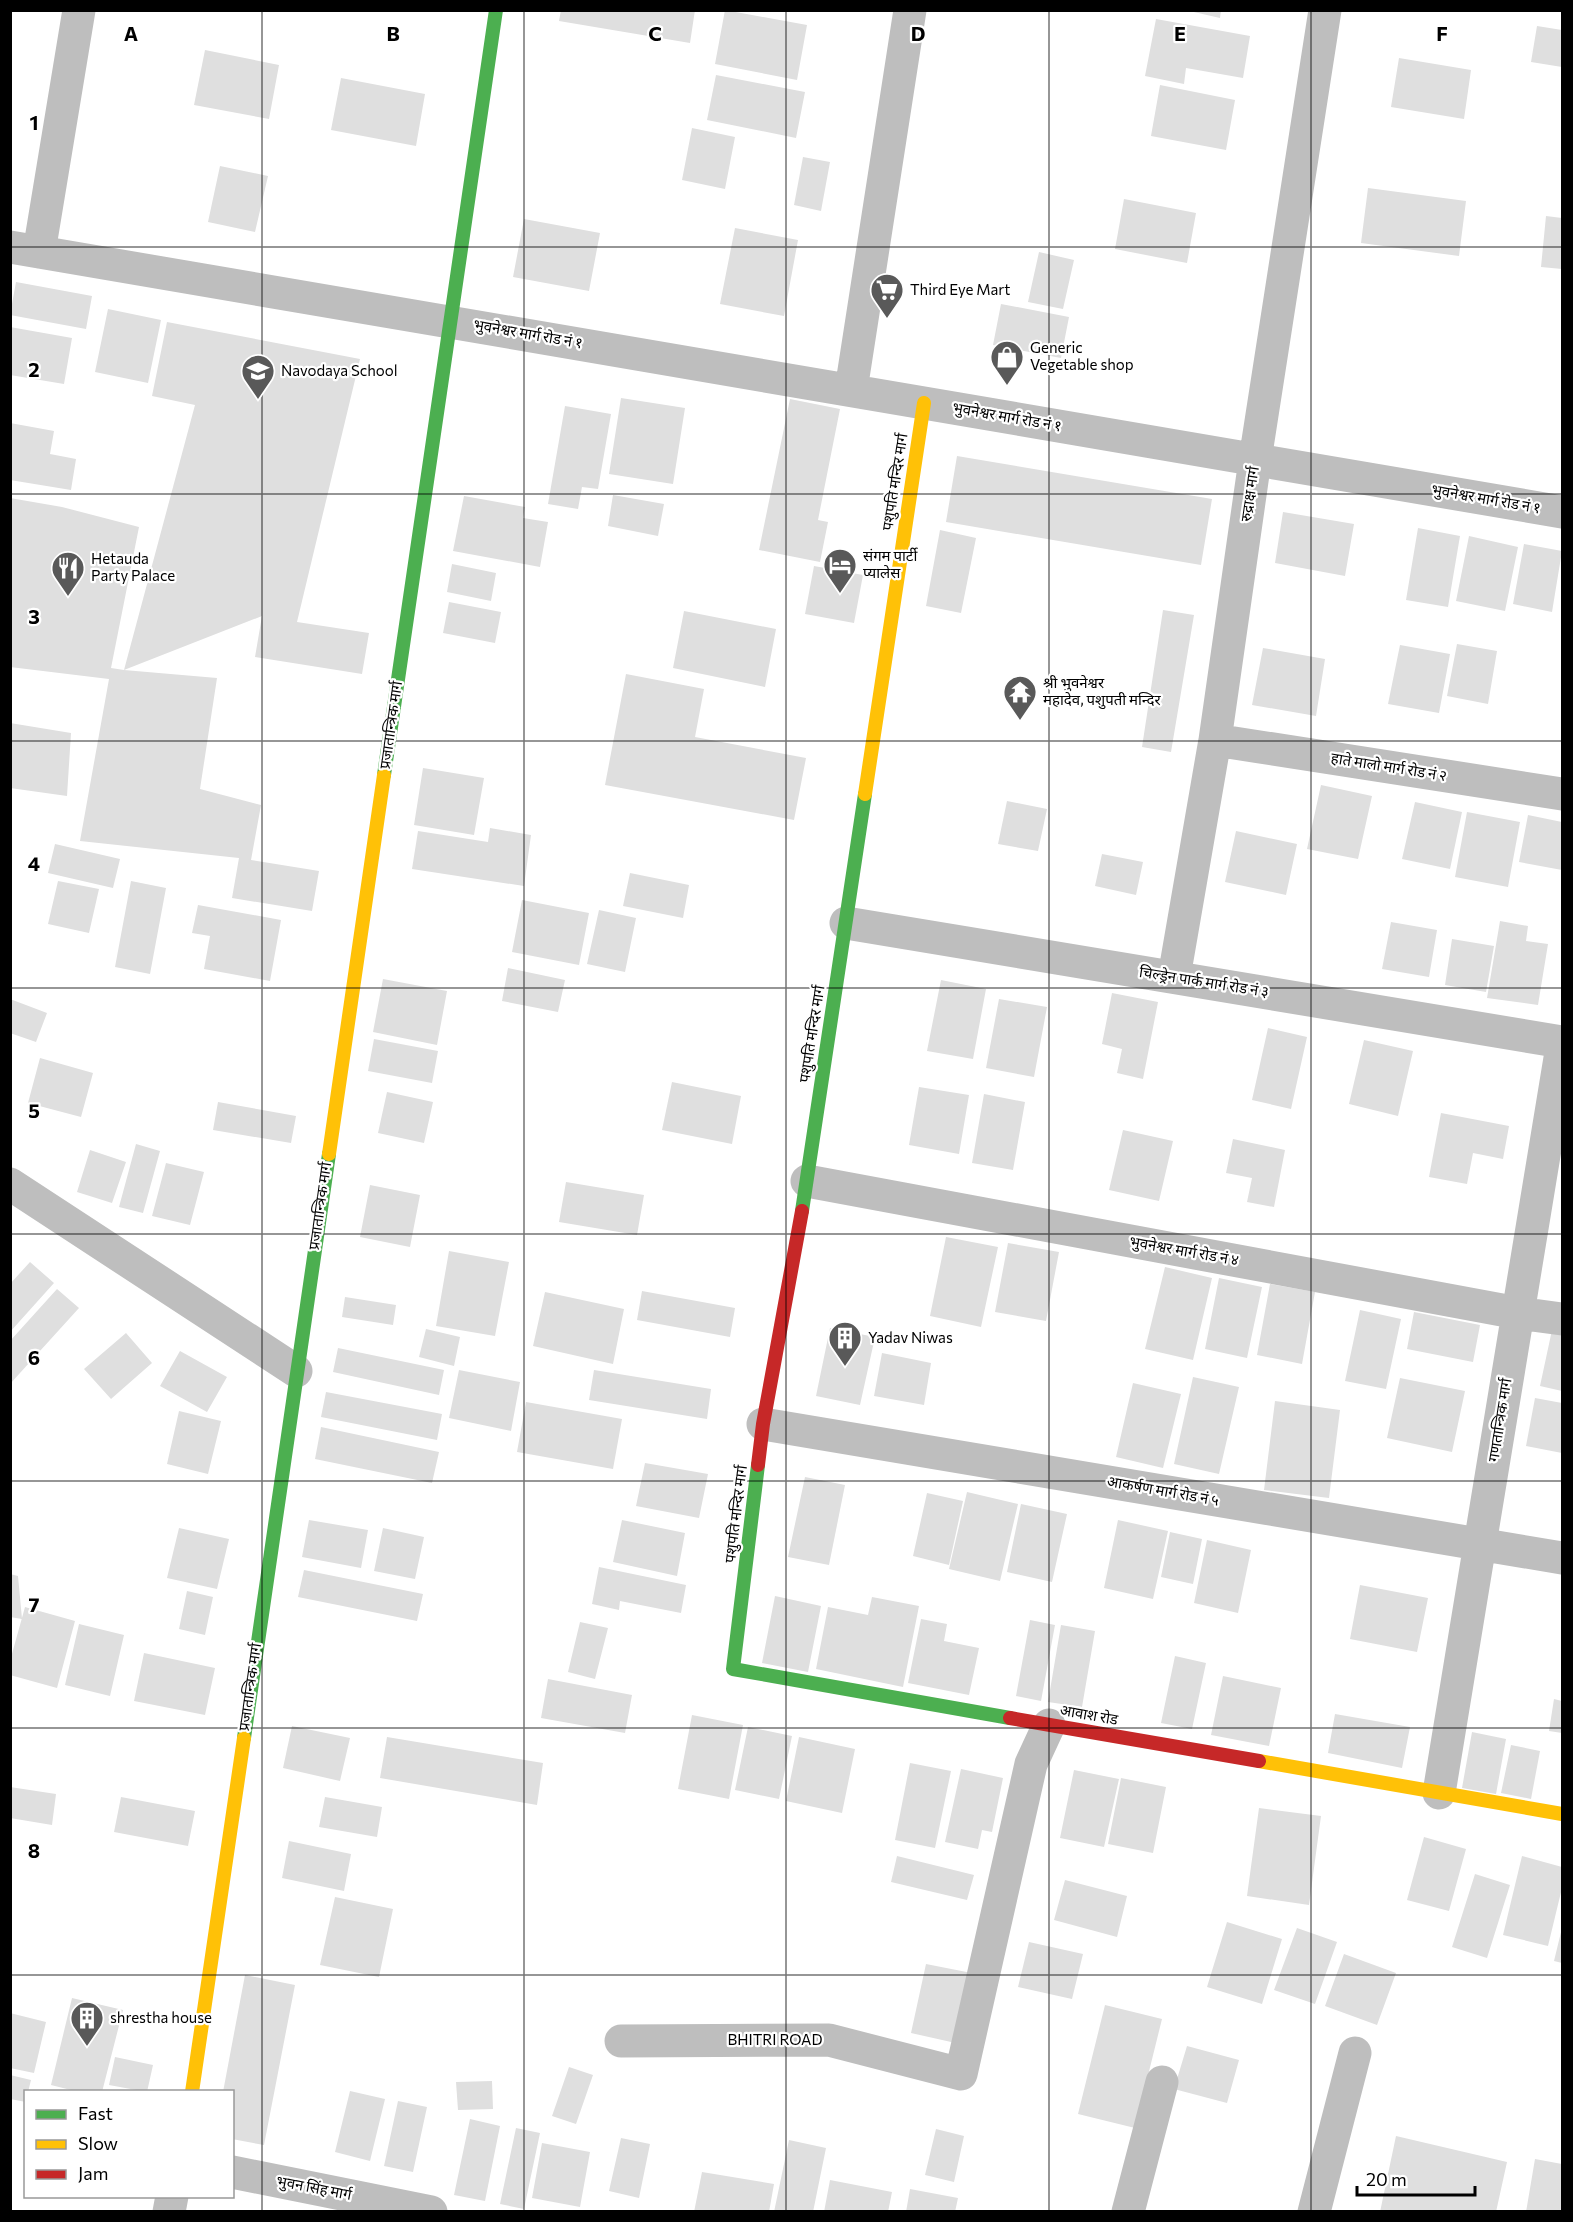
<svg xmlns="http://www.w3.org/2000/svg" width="1573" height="2222" viewBox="0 0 1573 2222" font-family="Commissioner,'Noto Sans Devanagari',sans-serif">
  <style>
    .building { fill: #dfdfdf }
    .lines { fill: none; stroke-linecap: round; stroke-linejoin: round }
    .street { stroke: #bebebe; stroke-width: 33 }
    .fast { stroke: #4caf50; stroke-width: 14 }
    .slow { stroke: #ffc107; stroke-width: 14 }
    .jam { stroke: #c62828; stroke-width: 14 }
    .grid { fill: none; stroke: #000; stroke-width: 1.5; stroke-opacity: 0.55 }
    .labels { text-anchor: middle; stroke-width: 4.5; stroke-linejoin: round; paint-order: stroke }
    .poi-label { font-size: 15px; fill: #000; stroke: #fff; text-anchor: start }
    .street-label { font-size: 15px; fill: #000; stroke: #fff }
    .grid-label { font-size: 20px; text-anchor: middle; font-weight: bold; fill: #000; stroke: #fff; stroke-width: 4.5; stroke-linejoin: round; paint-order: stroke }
  </style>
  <rect width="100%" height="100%" fill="#fff"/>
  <!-- building -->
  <path class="building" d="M561,10H695L690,43L559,21Z
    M725,10L807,25L797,80L715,64Z
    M1185,10H1221L1220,18Z
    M1156,19L1250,36L1243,78L1186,68L1184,84L1145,76Z
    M1537,26L1562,30V67L1531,62Z
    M205,50L279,65L269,119L194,105Z
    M1399,58L1471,70L1464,119L1391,107Z
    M716,75L805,92L796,138L707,120Z
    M341,78L425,94L416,146L331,130Z
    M1160,85L1235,100L1226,150L1151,136Z
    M692,128L735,137L725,189L682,180Z
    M803,157L830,162L821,211L794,205Z
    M220,166L268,176L255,232L208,222Z
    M1368,188L1466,201L1459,256L1361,243Z
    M1124,199L1196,213L1187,263L1115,249Z
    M1546,216L1562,218V269L1541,267Z
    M524,219L600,233L589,291L513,277Z
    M735,228L798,240L784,316L720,304Z
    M1039,252L1074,260L1063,309L1028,302Z
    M16,282L92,296L86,329L10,315Z
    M1001,304L1069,317L1061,358L993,345Z
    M108,309L161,320L148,383L95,372Z
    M167,322L360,359L297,622L369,633L362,674L255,657L262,616L124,670L217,678L200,789L261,805L251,860L319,871L312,911L232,898L239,858L80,841L109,679L10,667V498L62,507L139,527L111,668L124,670L195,405L152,396Z
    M10,327L72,338L64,384L10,375Z
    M621,398L685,408L673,484L609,474Z
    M790,399L840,409L818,520L828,522L820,562L759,550Z
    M565,406L611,414L598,489L582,487L578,509L548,504Z
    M10,423L54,431L50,454L76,459L71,490L10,480Z
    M957,456L1212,499L1201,565L946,522Z
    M613,495L664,504L658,536L608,526Z
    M464,496L525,507L523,518L548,522L540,567L453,551Z
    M1283,512L1354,524L1345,576L1275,563Z
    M1418,528L1460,536L1448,607L1406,600Z
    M940,530L976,538L961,613L926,606Z
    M1469,536L1518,547L1505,611L1456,601Z
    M1524,544L1562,551L1552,612L1513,604Z
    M452,564L496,573L491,601L447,592Z
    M814,566L863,575L854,623L805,614Z
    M449,602L501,612L495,643L443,633Z
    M1163,610L1194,615L1171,752L1142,747Z
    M684,611L776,629L765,687L673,668Z
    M1457,644L1497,651L1488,704L1447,696Z
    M1400,645L1450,654L1439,713L1388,704Z
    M1263,648L1325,659L1316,716L1252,705Z
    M626,674L704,689L695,737L806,758L794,820L605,785Z
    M10,723L71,733L67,796L10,788Z
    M423,768L484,778L474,835L414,825Z
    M1321,785L1372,796L1358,859L1307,849Z
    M1007,801L1047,809L1038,851L998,844Z
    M1415,802L1462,812L1450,869L1402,859Z
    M1467,812L1520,822L1508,887L1455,877Z
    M1528,815L1562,822V870L1519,862Z
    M490,828L531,835L524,886L412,869L418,831L488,842Z
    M1236,831L1297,844L1286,895L1225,882Z
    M55,844L120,859L113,888L48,873Z
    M1102,854L1143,862L1136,895L1095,886Z
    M630,873L689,885L683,918L623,906Z
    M58,881L99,889L89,933L48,924Z
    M131,881L166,888L150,974L115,967Z
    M522,900L589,913L579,965L512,952Z
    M198,905L281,920L270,981L204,969L210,936L192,933Z
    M599,910L636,918L625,972L587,964Z
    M1500,921L1528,926L1526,941L1548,944L1538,1005L1487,998Z
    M1391,922L1437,930L1429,977L1382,969Z
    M1452,939L1494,946L1486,992L1445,985Z
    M508,968L565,980L558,1012L502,1001Z
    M383,979L447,991L437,1045L373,1032Z
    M941,980L986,989L973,1059L927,1051Z
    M1112,993L1158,1002L1143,1079L1117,1073L1122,1049L1102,1044Z
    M10,999L47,1013L36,1042L10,1033Z
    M999,999L1047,1007L1034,1077L986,1068Z
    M1268,1028L1307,1037L1291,1109L1252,1100Z
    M374,1039L438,1051L432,1083L368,1071Z
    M1364,1040L1413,1051L1398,1116L1349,1104Z
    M40,1058L93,1073L81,1117L28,1103Z
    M672,1082L741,1096L732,1144L662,1130Z
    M919,1087L969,1095L959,1154L909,1145Z
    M387,1092L433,1102L424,1143L378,1133Z
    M984,1094L1025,1102L1013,1170L972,1163Z
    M218,1102L296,1116L291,1143L213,1130Z
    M1441,1113L1509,1126L1503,1159L1473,1153L1467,1184L1429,1177Z
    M1123,1130L1173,1141L1159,1201L1109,1190Z
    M1233,1139L1285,1150L1274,1207L1247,1202L1252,1178L1226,1173Z
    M136,1144L160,1151L143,1213L119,1207Z
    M90,1150L126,1162L112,1203L77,1192Z
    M166,1163L204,1172L190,1225L152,1216Z
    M566,1182L644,1195L637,1235L559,1222Z
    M370,1185L420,1195L410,1247L360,1237Z
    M946,1237L998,1247L981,1327L930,1316Z
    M1008,1243L1059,1252L1046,1321L995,1312Z
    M449,1251L509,1262L495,1336L436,1326Z
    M30,1262L54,1283L10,1332V1284Z
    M1165,1267L1212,1278L1193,1360L1145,1349Z
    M1219,1278L1262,1287L1247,1358L1205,1349Z
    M1270,1284L1315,1292L1302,1364L1257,1355Z
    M57,1289L79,1308L10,1384V1341Z
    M642,1291L735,1308L730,1337L637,1320Z
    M545,1292L624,1309L613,1364L533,1346Z
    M345,1297L396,1305L393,1325L342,1317Z
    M1360,1310L1401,1319L1386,1389L1345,1381Z
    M1414,1312L1480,1325L1473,1362L1407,1349Z
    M830,1328L875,1337L860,1405L816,1396Z
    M426,1329L460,1337L454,1366L419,1357Z
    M1552,1330L1562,1333V1391L1540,1386Z
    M126,1333L152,1363L111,1399L84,1369Z
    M338,1348L444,1370L439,1395L333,1372Z
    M180,1351L227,1377L207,1412L160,1386Z
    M882,1353L931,1363L924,1405L874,1396Z
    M459,1370L520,1382L511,1431L449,1418Z
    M594,1370L711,1389L707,1419L589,1400Z
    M1193,1377L1239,1387L1219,1474L1174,1464Z
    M1400,1378L1465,1391L1452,1452L1387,1438Z
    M1133,1383L1181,1394L1163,1468L1116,1457Z
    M326,1392L442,1414L437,1440L321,1417Z
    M1535,1398L1562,1403V1453L1526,1446Z
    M1275,1401L1340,1410L1329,1498L1264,1490Z
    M526,1402L622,1419L613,1469L517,1452Z
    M179,1411L221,1421L208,1474L167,1464Z
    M321,1427L439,1452L432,1483L315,1459Z
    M645,1463L708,1474L699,1518L636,1506Z
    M805,1477L845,1485L829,1565L788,1557Z
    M967,1492L1018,1504L1000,1581L949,1569Z
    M927,1493L963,1501L949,1565L913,1556Z
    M1021,1504L1067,1514L1052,1582L1007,1572Z
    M309,1520L368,1530L361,1568L302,1557Z
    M622,1520L685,1533L677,1576L613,1562Z
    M1118,1520L1168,1531L1153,1599L1104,1588Z
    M179,1528L229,1539L217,1589L167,1578Z
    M383,1528L424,1537L415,1579L374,1571Z
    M1170,1532L1202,1539L1193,1584L1161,1577Z
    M1207,1540L1251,1550L1238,1613L1194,1603Z
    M599,1567L686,1585L681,1613L620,1601L619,1610L592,1604Z
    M304,1570L423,1594L417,1621L298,1597Z
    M10,1574L18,1576L22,1619L10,1617Z
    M1360,1585L1428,1598L1417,1652L1350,1639Z
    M187,1591L213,1597L205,1635L179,1629Z
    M775,1596L821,1606L808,1672L762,1663Z
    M872,1597L919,1606L903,1687L816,1669L828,1607L868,1615Z
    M25,1607L75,1621L57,1688L10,1675V1661Z
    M921,1619L947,1624L944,1641L979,1648L969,1695L908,1683Z
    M1030,1620L1055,1625L1041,1701L1016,1696Z
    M580,1622L608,1628L595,1679L568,1672Z
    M79,1624L124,1635L110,1696L65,1685Z
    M1061,1625L1095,1631L1082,1707L1048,1702Z
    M144,1653L215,1668L205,1715L134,1701Z
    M1175,1656L1206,1663L1192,1729L1161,1723Z
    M1223,1676L1281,1688L1269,1746L1211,1735Z
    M548,1679L632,1695L625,1733L541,1718Z
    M1554,1699L1562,1701V1733L1549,1731Z
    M1335,1714L1410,1727L1402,1768L1328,1753Z
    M692,1715L743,1725L729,1799L678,1789Z
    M292,1726L350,1738L340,1781L283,1768Z
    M748,1727L792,1736L779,1799L735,1790Z
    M1472,1732L1506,1739L1496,1794L1462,1788Z
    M387,1737L543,1763L537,1805L380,1778Z
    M799,1737L855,1749L842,1813L786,1801Z
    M1511,1745L1540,1751L1531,1799L1501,1793Z
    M910,1763L951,1771L935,1848L895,1840Z
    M961,1769L1003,1778L992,1832L982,1830L978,1849L945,1842Z
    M1074,1770L1119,1779L1104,1847L1060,1838Z
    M1121,1778L1166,1787L1153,1853L1108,1844Z
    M10,1787L56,1794L52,1825L10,1818Z
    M121,1797L195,1811L188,1846L114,1832Z
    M325,1797L382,1807L377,1837L319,1827Z
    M1259,1808L1321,1816L1309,1905L1247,1896Z
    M1424,1837L1466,1849L1449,1911L1407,1900Z
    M289,1841L351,1854L344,1891L282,1878Z
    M897,1856L974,1875L967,1900L891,1882Z
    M1522,1856L1562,1867V1888L1548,1946L1503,1935Z
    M1475,1874L1510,1885L1487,1958L1452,1947Z
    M1065,1880L1127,1896L1117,1937L1054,1920Z
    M335,1897L393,1909L379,1977L320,1965Z
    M1227,1922L1282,1939L1262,2004L1207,1987Z
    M1297,1928L1337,1942L1315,2004L1274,1990Z
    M1562,1928V1963L1554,1961Z
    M1029,1942L1083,1954L1072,1999L1018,1987Z
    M1344,1954L1396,1973L1377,2025L1325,2006Z
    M926,1964L992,1977L960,2044L911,2033Z
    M245,1975L295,1985L264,2145L232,2139V2092H223Z
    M72,1998L123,2010L102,2092H79L51,2085Z
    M1105,2005L1162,2019L1135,2128L1078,2114Z
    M10,2013L46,2022L34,2073L10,2068Z
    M1187,2046L1239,2060L1227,2103L1174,2089Z
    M115,2057L153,2065L147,2092L109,2085Z
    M569,2067L593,2075L576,2124L552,2116Z
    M10,2075L31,2080L28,2092H26V2102L10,2099Z
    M492,2081L493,2109L458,2110L456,2082Z
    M350,2091L385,2099L370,2161L335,2152Z
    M398,2101L427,2107L413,2172L384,2166Z
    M470,2119L500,2126L485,2201L454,2195Z
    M516,2128L540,2133L524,2209L500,2204Z
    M936,2129L964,2136L954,2182L925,2175Z
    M1396,2136L1507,2162L1496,2212H1380Z
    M621,2138L650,2144L639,2198L609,2191Z
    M789,2140L826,2148L813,2212H774Z
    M542,2143L590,2152L580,2207L532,2198Z
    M1535,2159L1562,2164V2212H1526Z
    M702,2172L774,2184L769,2212H694Z
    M830,2180L892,2192L888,2212H824Z
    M910,2189L958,2198L955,2212H906Z"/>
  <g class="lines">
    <!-- street -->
    <path class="street" d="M10,247L1562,512
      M39,252L79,10
      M851,390L910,10
      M1215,740L1562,794
      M846,923L1562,1042
      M1174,977L1215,740L1255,460L1325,10
      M807,1181L1518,1313L1562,1319
      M10,1184L296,1371
      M763,1424L1562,1558
      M1439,1793L1562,1046
      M621,2041L829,2040L961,2074L1031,1764L1049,1725
      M232,2172L431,2212
      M169,2212L172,2196
      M1128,2212L1162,2082
      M1314,2212L1355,2053"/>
    <!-- fast -->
    <path class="fast" d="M384,775L496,10
      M802,1211L865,794
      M758,1465L733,1669L1010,1718
      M244,1738L329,1154"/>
    <!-- slow -->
    <path class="slow" d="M865,794L924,403
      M329,1154L384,775
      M1259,1761L1562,1814
      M192,2092L244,1738"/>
    <!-- jam -->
    <path class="jam" d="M758,1465L763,1424L802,1211
      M1010,1718L1259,1761"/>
  </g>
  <!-- grid -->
  <path class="grid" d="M262,10V2212M524,10V2212M786,10V2212M1049,10V2212M1311,10V2212M10,247H1562M10,494H1562M10,741H1562M10,988H1562M10,1234H1562M10,1481H1562M10,1728H1562M10,1975H1562"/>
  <!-- icons -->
  <defs>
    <symbol id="supermarket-pin" viewBox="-11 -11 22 30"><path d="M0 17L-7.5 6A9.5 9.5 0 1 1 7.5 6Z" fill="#595959" stroke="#fff"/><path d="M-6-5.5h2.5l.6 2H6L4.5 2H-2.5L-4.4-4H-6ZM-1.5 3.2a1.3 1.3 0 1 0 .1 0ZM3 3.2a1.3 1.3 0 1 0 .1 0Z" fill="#fff"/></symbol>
    <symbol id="shop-pin" viewBox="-11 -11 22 30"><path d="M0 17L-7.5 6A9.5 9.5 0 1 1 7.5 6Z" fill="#595959" stroke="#fff"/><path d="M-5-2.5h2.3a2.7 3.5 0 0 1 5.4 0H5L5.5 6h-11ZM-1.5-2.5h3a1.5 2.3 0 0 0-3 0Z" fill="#fff"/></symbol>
    <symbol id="school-pin" viewBox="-11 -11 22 30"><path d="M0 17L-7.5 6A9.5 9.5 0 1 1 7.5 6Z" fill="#595959" stroke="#fff"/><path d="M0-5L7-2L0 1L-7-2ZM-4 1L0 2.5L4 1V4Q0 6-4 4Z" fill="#fff"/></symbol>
    <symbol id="hotel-pin" viewBox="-11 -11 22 30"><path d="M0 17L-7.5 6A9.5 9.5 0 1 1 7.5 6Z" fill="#595959" stroke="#fff"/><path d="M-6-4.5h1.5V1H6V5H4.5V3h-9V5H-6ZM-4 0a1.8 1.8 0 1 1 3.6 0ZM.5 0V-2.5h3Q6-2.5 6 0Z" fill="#fff"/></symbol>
    <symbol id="restaurant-pin" viewBox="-11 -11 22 30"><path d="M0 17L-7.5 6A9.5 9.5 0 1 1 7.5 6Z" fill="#595959" stroke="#fff"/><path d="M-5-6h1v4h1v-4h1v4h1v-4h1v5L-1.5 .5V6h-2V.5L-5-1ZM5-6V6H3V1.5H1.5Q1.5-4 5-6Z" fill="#fff"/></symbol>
    <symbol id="temple-pin" viewBox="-11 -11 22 30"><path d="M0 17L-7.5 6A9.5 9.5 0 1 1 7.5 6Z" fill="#595959" stroke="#fff"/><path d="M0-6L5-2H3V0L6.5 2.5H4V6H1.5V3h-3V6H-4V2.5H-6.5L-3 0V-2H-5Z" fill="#fff"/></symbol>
    <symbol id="building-pin" viewBox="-11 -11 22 30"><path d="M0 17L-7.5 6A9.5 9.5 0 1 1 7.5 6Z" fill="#595959" stroke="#fff"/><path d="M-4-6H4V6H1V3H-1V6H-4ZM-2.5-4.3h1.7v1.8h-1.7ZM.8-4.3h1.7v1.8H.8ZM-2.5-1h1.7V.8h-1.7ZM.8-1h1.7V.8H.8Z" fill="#fff"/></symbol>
  </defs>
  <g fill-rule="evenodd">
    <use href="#supermarket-pin" x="868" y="271" width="38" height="52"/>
    <use href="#shop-pin" x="988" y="338" width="38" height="52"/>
    <use href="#school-pin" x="239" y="352" width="38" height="52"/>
    <use href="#hotel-pin" x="821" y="546" width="38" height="52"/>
    <use href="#restaurant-pin" x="49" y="549" width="38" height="52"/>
    <use href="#temple-pin" x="1001" y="673" width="38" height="52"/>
    <use href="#building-pin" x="826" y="1319" width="38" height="52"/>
    <use href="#building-pin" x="68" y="1999" width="38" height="52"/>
  </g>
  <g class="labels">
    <!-- poi labels -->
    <g class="poi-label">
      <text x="910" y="295">Third Eye Mart</text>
      <text x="1030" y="353">Generic<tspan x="1030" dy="17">Vegetable shop</tspan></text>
      <text x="281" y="376">Navodaya School</text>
      <text x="863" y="561">संगम पार्टी<tspan x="863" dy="17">प्यालेस</tspan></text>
      <text x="91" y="564">Hetauda<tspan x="91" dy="17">Party Palace</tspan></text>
      <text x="1043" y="688">श्री भुवनेश्वर<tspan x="1043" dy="17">महादेव, पशुपती मन्दिर</tspan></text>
      <text x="868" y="1343">Yadav Niwas</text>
      <text x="110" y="2023">shrestha house</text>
    </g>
    <!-- street labels -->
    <g class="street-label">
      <text transform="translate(528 334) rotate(10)" y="5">भुवनेश्वर मार्ग रोड नं १</text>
      <text transform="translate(1007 417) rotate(10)" y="5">भुवनेश्वर मार्ग रोड नं १</text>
      <text transform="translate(895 482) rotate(-81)" y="5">पशुपति मन्दिर मार्ग</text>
      <text transform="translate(1250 494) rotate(-82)" y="5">रुद्राक्ष मार्ग</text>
      <text transform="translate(1486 499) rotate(10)" y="5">भुवनेश्वर मार्ग रोड नं १</text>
      <text transform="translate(391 725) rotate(-82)" y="5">प्रजातान्त्रिक मार्ग</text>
      <text transform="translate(1389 767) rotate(9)" y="5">हाते मालो मार्ग रोड नं २</text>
      <text transform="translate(1204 982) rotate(9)" y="5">चिल्ड्रेन पार्क मार्ग रोड नं ३</text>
      <text transform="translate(812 1034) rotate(-81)" y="5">पशुपति मन्दिर मार्ग</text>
      <text transform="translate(320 1206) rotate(-82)" y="5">प्रजातान्त्रिक मार्ग</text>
      <text transform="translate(1184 1251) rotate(10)" y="5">भुवनेश्वर मार्ग रोड नं ४</text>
      <text transform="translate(1500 1420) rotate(-81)" y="5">गणतान्त्रिक मार्ग</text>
      <text transform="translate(1163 1491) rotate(10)" y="5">आकर्षण मार्ग रोड नं ५</text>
      <text transform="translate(736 1514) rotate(-83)" y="5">पशुपति मन्दिर मार्ग</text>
      <text transform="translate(250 1687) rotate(-82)" y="5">प्रजातान्त्रिक मार्ग</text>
      <text transform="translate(1089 1715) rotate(10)" y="5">आवाश रोड</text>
      <text x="775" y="2045">BHITRI ROAD</text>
      <text transform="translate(314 2188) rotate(11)" y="5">भुवन सिंह मार्ग</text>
    </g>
  </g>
  <g class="grid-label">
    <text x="131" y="41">A</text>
    <text x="393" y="41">B</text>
    <text x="655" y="41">C</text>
    <text x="918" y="41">D</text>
    <text x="1180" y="41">E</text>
    <text x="1442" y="41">F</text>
    <text x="34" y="130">1</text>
    <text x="34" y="377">2</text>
    <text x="34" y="624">3</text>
    <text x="34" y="871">4</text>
    <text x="34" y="1118">5</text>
    <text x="34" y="1365">6</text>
    <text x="34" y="1612">7</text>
    <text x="34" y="1858">8</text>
  </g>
  <!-- border -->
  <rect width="1573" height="2222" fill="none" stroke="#000000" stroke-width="24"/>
  <!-- legend -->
  <rect x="24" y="2090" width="210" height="108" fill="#ffffff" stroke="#999999" stroke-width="1.5"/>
  <rect x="36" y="2110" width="30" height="9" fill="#4caf50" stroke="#999999" stroke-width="1.5"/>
  <text x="78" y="2120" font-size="18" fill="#000000">Fast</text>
  <rect x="36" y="2140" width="30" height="9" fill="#ffc107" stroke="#999999" stroke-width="1.5"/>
  <text x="78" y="2150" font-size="18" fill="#000000">Slow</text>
  <rect x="36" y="2170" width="30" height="9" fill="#c62828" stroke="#999999" stroke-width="1.5"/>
  <text x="78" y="2180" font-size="18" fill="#000000">Jam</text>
  <!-- scale -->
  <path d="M1357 2186v9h118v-9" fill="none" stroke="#000000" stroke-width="3"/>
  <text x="1366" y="2186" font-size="18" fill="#000000" stroke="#ffffff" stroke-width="4.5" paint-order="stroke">20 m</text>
</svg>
